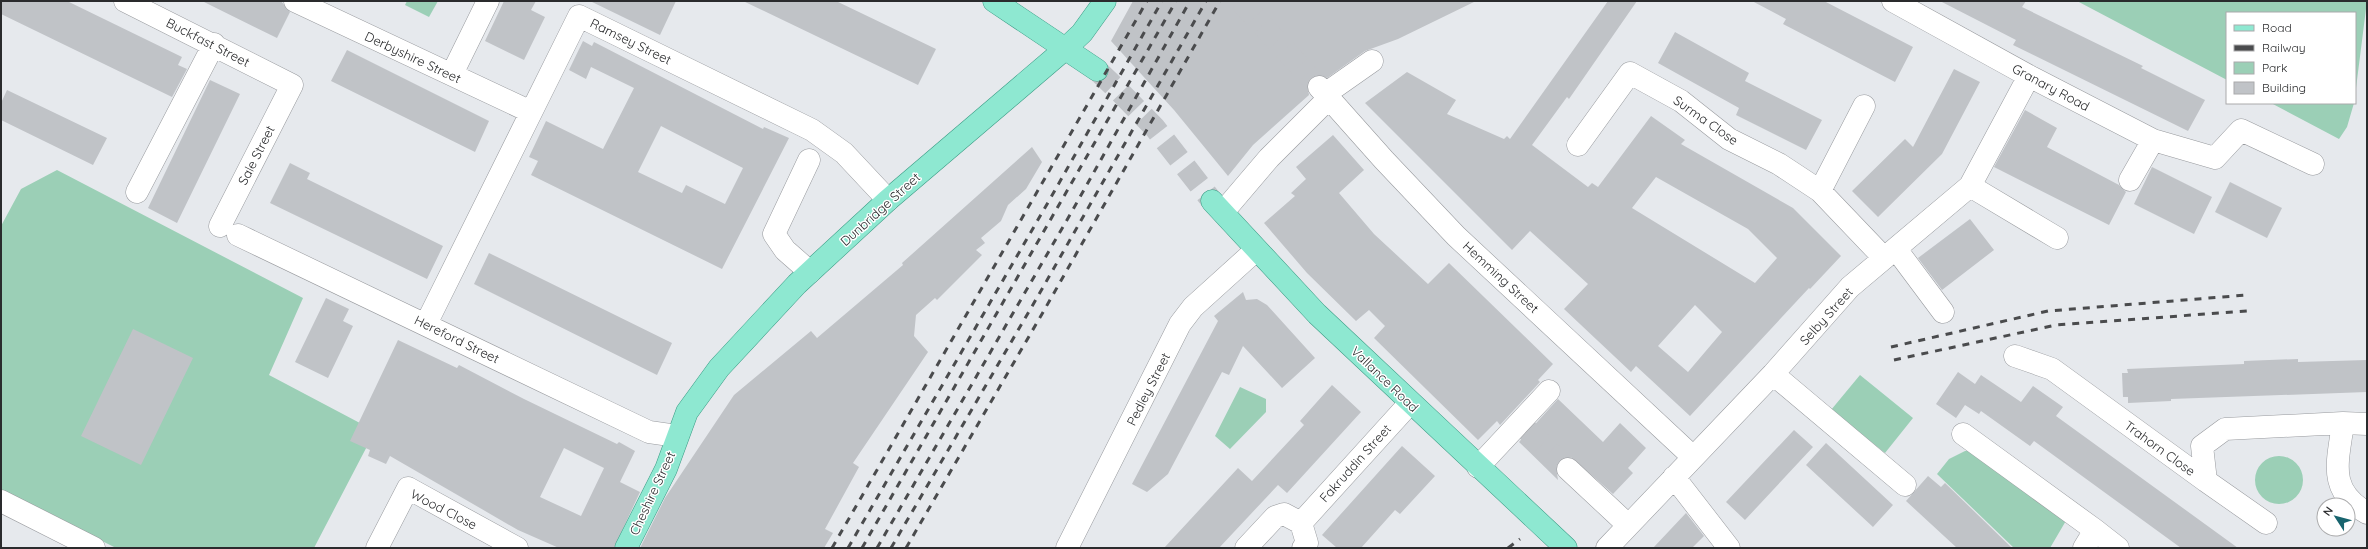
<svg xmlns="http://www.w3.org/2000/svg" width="2368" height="549" viewBox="0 0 2368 549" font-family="Quicksand,sans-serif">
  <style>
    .green { fill: #9bcfb6 }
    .building { fill: #c0c3c7; fill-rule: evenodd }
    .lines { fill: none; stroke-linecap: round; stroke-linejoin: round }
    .minor-tunnel { stroke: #c0c3c7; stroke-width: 22; stroke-dasharray: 22 11; stroke-linecap: butt }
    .major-tunnel { stroke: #c0c3c7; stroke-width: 22; stroke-dasharray: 22 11; stroke-linecap: butt }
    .minor-casing { stroke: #989a9e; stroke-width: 23 }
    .major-casing { stroke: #3a9b84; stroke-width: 23 }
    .minor { stroke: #fff; stroke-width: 22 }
    .major { stroke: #8ee8d1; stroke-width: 22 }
    .rail { stroke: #4a4b4d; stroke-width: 3; stroke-dasharray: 7 7; stroke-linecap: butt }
    .labels { text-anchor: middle; stroke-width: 3; stroke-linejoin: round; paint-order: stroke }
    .street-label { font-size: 13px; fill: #2a2b2d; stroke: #fff }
  </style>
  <rect width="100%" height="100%" fill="#e6e9ed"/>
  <!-- green -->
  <path class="green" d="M407,1H438L429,17L405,5Z
    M2077,1H2367L2355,96V13H2227V80Z
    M2271,103H2354L2347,127L2339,139Z
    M57,170L303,298L269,375L375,431L314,548H116L1,490V226L21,189Z
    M1860,375L1913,418L1885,453L1831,410Z
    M1240,387L1266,399V412L1230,449L1215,436Z
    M1965,451H1972L2067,519L2050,548H2014L1937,474L1949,459Z
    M2255 480a24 24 0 1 1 48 0a24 24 0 1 1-48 0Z"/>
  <!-- building -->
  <path class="building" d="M1,1H67L182,57L178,65L187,69L172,97L1,14Z
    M202,1H281L290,12L277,38Z
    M504,1H536L531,10L545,17L524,60L485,41Z
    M590,1H676L660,35Z
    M743,1H836L936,49L918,85Z
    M1133,1H1476L1398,39L1365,51L1327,78L1317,75L1311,77L1307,83L1309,95L1253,145L1228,176L1174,110L1111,41Z
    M1608,1H1637L1569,99L1567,97L1532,145L1588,187L1592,183L1598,187L1651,116L1685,140L1681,144L1793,208L1841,256L1810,289L1809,288L1690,416L1636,366L1631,372L1564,309L1588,284L1530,231L1512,250L1365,103L1407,72L1456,100L1447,114L1504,139L1507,136L1510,139ZM1656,177L1748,229L1777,258L1755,283L1632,208ZM1695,305L1722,332L1688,372L1658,346Z
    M1752,1H1824L1913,47L1895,82L1783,24L1786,19Z
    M1940,1H2026L2022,7L2143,66L2141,68L2205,100L2188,131L2013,45L2016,40Z
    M1675,32L1749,73L1745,81L1822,120L1806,150L1736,115L1739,108L1658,63Z
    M583,41L592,46L594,42L763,129L764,127L789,138L722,269L531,175L538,161L529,157L546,121L603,149L634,88L591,67L586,79L569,70ZM661,126L743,168L725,204L686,185L682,193L638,172Z
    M347,50L489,121L475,152L331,81Z
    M1954,69L1980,82L1942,154L1878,217L1852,191L1905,139L1913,147Z
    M210,80L240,94L177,223L148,208Z
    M7,90L107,138L93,165L1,120V103Z
    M2025,110L2057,128L2047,147L2119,185L2126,192L2109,225L1994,167Z
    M1333,135L1364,170L1339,193L1374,234L1428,284L1449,263L1553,364L1538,380L1540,382L1500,425L1497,421L1478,440L1374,338L1385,326L1369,310L1356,321L1307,273L1264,223L1295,196L1291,193L1306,179L1296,167Z
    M1032,147L1042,162L1026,189L1008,205L1001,221L981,238L985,243L976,250L982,255L937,300L935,298L916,315L914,336L928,352L853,463L859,467L825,529L833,533L824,548H640L665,498L734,395L811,331L817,338L903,265L902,263Z
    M290,163L310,173L307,179L443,246L427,279L270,203Z
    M2152,167L2212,197L2194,234L2134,204Z
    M2230,182L2282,208L2267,238L2215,212Z
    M1970,219L1994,250L1942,290L1918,258Z
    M489,253L672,343L657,375L474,284Z
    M1243,292L1246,300L1257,299L1267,305L1315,358L1282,388L1243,346L1229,375L1222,372L1168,474L1147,492L1132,484L1218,321L1214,316Z
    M326,298L349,309L343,321L353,326L328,378L295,362Z
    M133,329L193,358L141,465L81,436Z
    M398,340L457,368L459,365L524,399L617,444L619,442L635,451L620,482L640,492L614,548H559L518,530L390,456L386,464L368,456L370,450L350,441ZM564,448L604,468L581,516L540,497Z
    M2298,359V362L2367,360V392L2171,399V401L2128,403V397H2123L2122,373H2128L2127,369L2244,364V361Z
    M1958,372L1975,384L1981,375L2021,402L2033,386L2063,407L2056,416L2238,548H2181L2034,441L2030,446L1981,411L1979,414L1965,405L1956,418L1936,404Z
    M1332,385L1361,412L1287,493L1278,485L1219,548H1164L1238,468L1252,481L1304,425L1300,421Z
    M1558,399L1603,442L1620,423L1646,448L1628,468L1633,473L1613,494L1571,457H1565L1559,461L1556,467L1558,480L1519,442Z
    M1794,430L1813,447L1745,520L1726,502Z
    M1826,443L1893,505L1873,527L1806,465Z
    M1402,446L1435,476L1400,514L1395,510L1361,548H1337L1322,535Z
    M1928,476L1941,487L1945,483L2012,548H1957L1906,501Z
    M1686,513L1704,536L1692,548H1653Z"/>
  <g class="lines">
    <!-- minor-tunnel -->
    <path class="minor-tunnel" d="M1240,1L1319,87
      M1526,429L1568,469"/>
    <!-- major-tunnel -->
    <path class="major-tunnel" d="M1097,70L1119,91L1155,128L1212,201"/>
    <defs>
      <path id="minor" d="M125,1L292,85L220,226
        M295,1L531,112
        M1893,1L2029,76L2153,140L2215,158L2241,130L2313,164
        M452,74L488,1
        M1319,87L1384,160L1456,236L1693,457
        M1325,94L1372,61
        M1578,145L1630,73L1681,101L1729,139L1779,164L1820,191L1884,258
        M809,160L774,234L785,250L810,272
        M2130,180L2153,140
        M1970,186L2057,238
        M1820,191L1864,106
        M137,192L214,44
        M1223,212L1269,158L1328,99
        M238,235L649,432L677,436
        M1896,249L1943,312
        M426,324L579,16L812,130L844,153L888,200
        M2015,356L2052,369L2206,481L2202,446L2225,429L2343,423C2338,462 2327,490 2367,513
        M1773,374L1905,485
        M2343,423L2367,424
        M1963,434L2095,530
        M1478,467L1549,391
        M1568,469L1628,525
        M1674,477L1729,548
        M2206,481L2266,523
        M1,501L94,548
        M1301,523L1410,403
        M377,548L408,488L517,548
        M1067,548L1180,324L1193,307L1256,250
        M1246,548L1275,517L1284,514L1301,523L1307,543L1303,548
        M1607,548L1773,374L1850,287L1970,186L2029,76
        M2084,548L2095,530L2118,548"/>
      <path id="major" d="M994,1L1097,70
        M1212,201L1317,314L1566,548
        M626,548L666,469L687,412L719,368L797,284L888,200L1065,49L1082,33L1105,1"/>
    </defs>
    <!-- minor casing -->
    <use href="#minor" class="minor-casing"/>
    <!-- major casing -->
    <use href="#major" class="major-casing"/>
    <!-- minor -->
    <use href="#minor" class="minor"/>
    <!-- major -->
    <use href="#major" class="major"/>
    <!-- rail -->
    <path class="rail" d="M1891,347L2048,311L2247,295
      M1894,360L2056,325L2247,311
      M832,548L1147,1
      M848,548L1050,199L1162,1
      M862,548L1176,1
      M877,548L1071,213L1190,1
      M891,548L1038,296L1206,1
      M906,548L1042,314L1220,1
      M1508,548L1520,539"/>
  </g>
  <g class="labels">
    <!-- street labels -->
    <g class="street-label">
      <text transform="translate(631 41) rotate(26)" y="5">Ramsey Street</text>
      <text transform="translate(208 42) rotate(27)" y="5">Buckfast Street</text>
      <text transform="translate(413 57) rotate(25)" y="5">Derbyshire Street</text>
      <text transform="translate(2051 87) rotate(28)" y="5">Granary Road</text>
      <text transform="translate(1706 120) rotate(35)" y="5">Surma Close</text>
      <text transform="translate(256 155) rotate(-63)" y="5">Sale Street</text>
      <text transform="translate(880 209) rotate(-42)" y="5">Dunbridge Street</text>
      <text transform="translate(1501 277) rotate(43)" y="5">Hemming Street</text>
      <text transform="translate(1826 316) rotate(-48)" y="5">Selby Street</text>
      <text transform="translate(457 339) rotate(26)" y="5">Hereford Street</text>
      <text transform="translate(1385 379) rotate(44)" y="5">Vallance Road</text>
      <text transform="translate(1148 389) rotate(-63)" y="5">Pedley Street</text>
      <text transform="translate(2160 448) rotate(36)" y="5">Trahorn Close</text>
      <text transform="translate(1355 463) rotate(-48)" y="5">Fakruddin Street</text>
      <text transform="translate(652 493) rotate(-65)" y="5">Cheshire Street</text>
      <text transform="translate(444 509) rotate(27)" y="5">Wood Close</text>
    </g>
  </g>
  <!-- border -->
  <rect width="2368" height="549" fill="none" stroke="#2a2b2d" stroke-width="4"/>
  <!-- legend -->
  <rect x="2226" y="12" width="130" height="92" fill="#ffffff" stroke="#aaaaab"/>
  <rect x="2234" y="25" width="20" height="6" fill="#8ee8d1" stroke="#aaaaab"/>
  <text x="2262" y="32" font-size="12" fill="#2a2b2d">Road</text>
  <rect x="2234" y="45" width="20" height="6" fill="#4a4b4d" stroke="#aaaaab"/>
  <text x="2262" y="52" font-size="12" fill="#2a2b2d">Railway</text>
  <rect x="2234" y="62" width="20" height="12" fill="#9bcfb6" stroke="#aaaaab"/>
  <text x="2262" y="72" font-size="12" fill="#2a2b2d">Park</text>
  <rect x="2234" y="82" width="20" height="12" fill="#c0c3c7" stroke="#aaaaab"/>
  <text x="2262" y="92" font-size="12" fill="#2a2b2d">Building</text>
  <!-- north arrow -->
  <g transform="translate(2336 517) rotate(306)"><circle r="19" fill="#ffffff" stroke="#aaaaab"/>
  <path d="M0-3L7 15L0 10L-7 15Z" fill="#18646e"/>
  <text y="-6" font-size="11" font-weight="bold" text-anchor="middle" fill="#2a2b2d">N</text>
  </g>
</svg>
